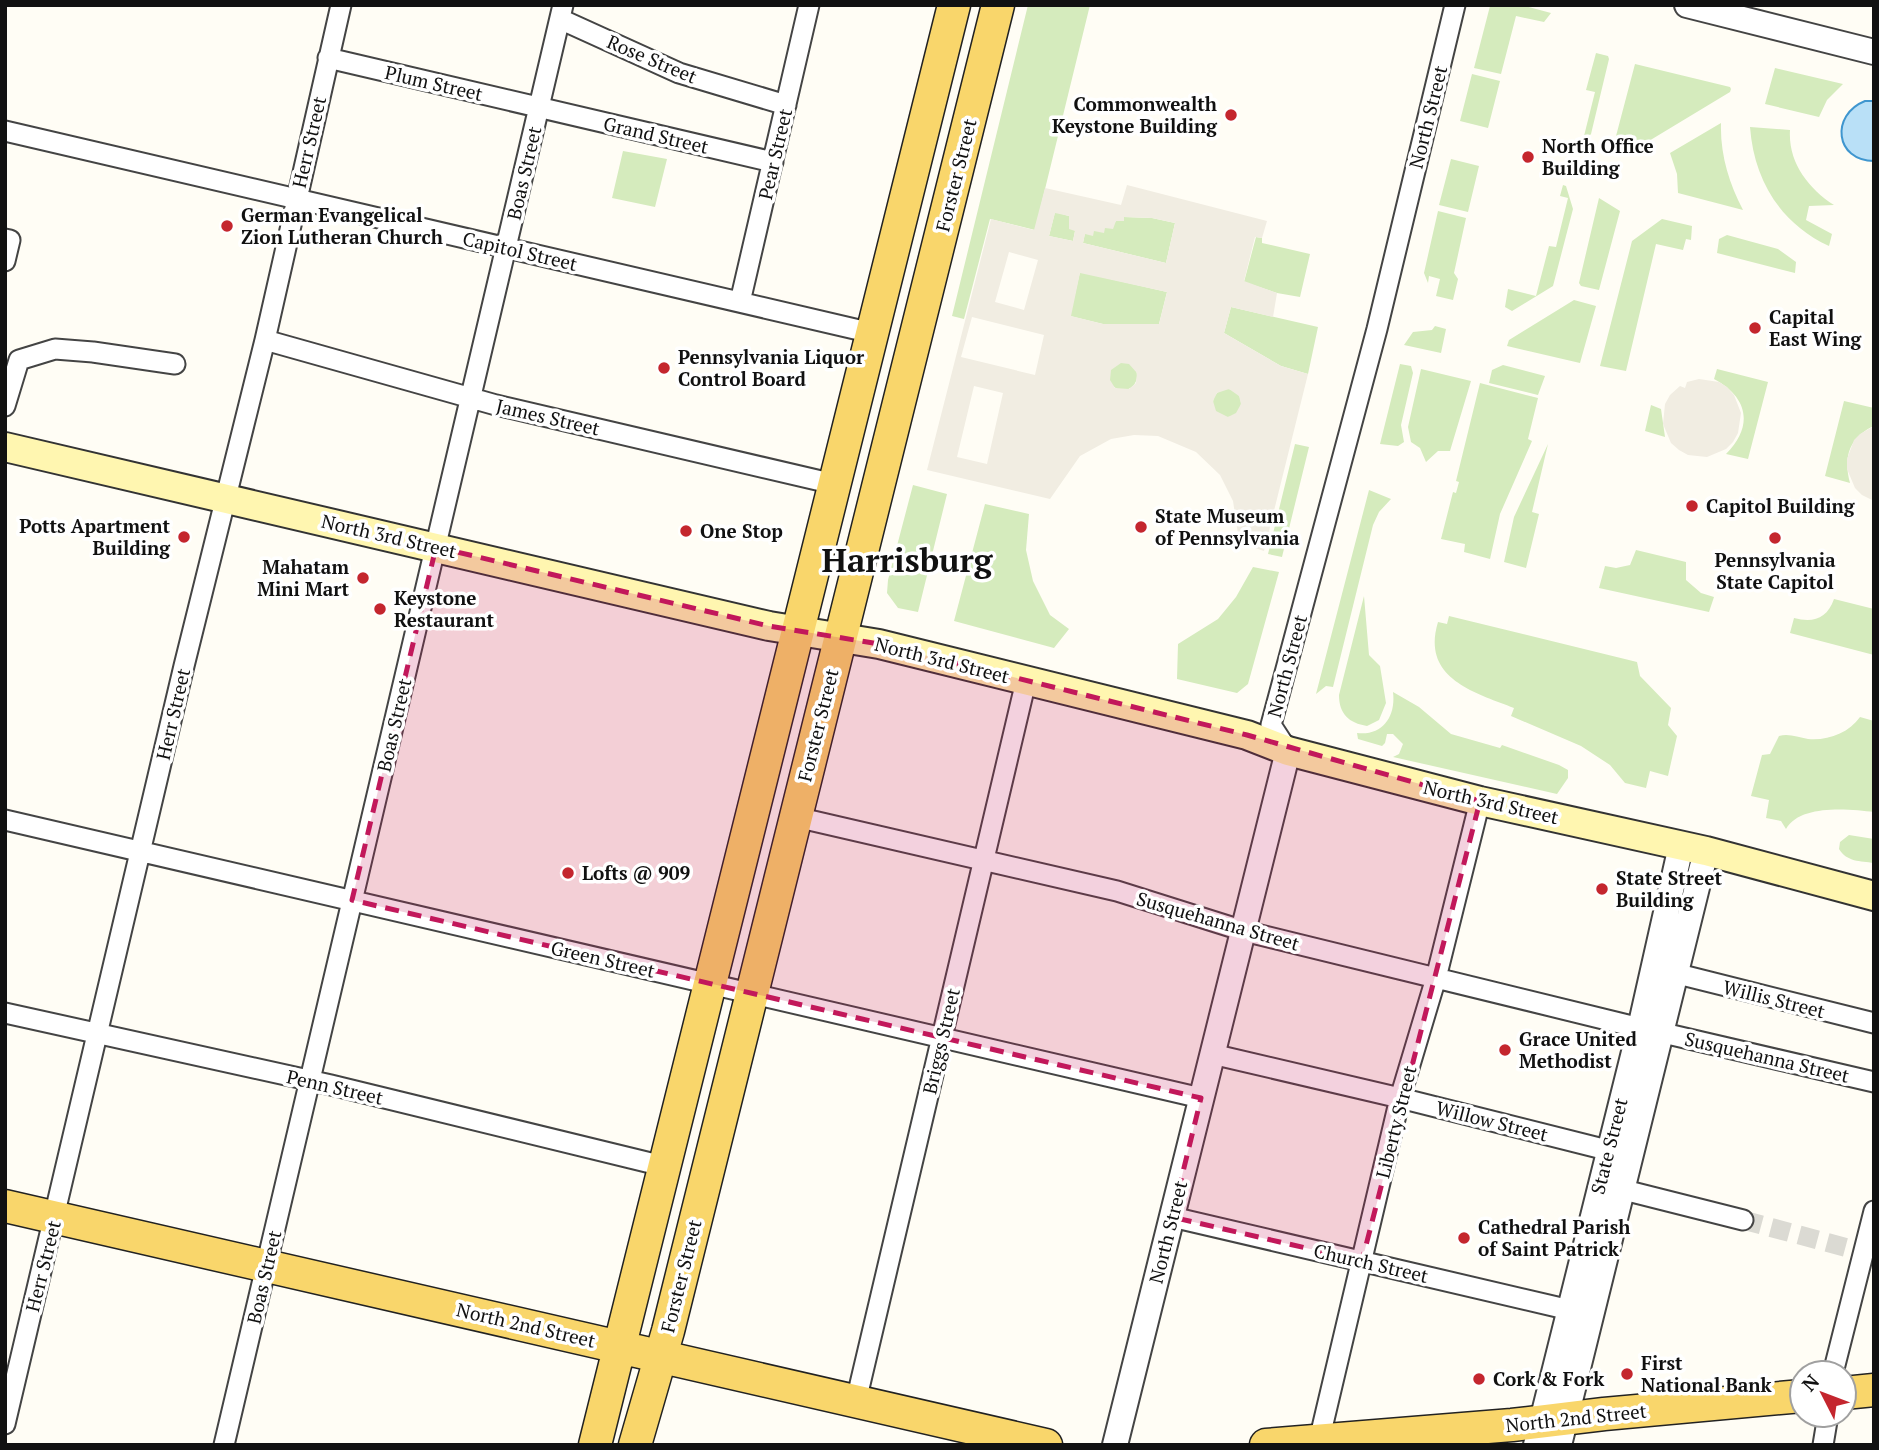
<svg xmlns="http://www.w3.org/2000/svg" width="1879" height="1450" viewBox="0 0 1879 1450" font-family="'PT Serif',serif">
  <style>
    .green { fill: #d5ebbd }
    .plaza { fill: #f1ede2; fill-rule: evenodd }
    .water { fill: #b9e0f7; stroke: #3f96cf; stroke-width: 2 }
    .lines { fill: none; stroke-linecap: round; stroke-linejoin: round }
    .minor-tunnel { stroke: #dbdad3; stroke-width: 19; stroke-dasharray: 19 10; stroke-linecap: butt }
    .minor-casing { stroke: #444; stroke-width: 23 }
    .tertiary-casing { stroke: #444; stroke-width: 28 }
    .secondary-casing { stroke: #333; stroke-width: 32 }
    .primary-casing { stroke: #222; stroke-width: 35 }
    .minor { stroke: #fff; stroke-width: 19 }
    .tertiary { stroke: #fff; stroke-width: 24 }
    .secondary { stroke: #fff6b0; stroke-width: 28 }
    .primary { stroke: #f9d66b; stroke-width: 32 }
    .marked { fill: #c2185b; fill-opacity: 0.2; stroke: #c2185b; stroke-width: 5; stroke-dasharray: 14 9; stroke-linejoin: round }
    .poi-dot { fill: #c4262e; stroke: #fff; stroke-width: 2.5 }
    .labels { text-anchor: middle; stroke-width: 7; stroke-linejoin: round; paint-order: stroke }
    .street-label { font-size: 19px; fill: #111; stroke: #fff }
    .poi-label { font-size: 19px; font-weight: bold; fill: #111; stroke: #fff; text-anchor: start }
    .town-label { font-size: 33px; font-weight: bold; fill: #111; stroke: #fff }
  </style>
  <rect width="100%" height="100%" fill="#fffdf5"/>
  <!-- green -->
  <path class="green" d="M1028,5H1090L1035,230L990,219L964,319L952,316Z
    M1521,5L1551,13L1544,22L1516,16L1501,74L1474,68L1490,6Z
    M1596,53L1608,56L1609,59L1591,134L1575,151L1572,150L1575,139L1583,140L1595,92L1586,90Z
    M1635,64L1730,87L1731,89L1730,92L1629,153L1611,155Z
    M1775,68L1843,84L1827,100L1819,117L1765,104Z
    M1472,74L1500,81L1488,128L1460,121Z
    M1721,123C1720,154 1729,183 1743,210L1678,193L1677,174L1670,153Z
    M1750,127L1790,130C1788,162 1808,188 1834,205L1809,206L1806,220L1832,234L1829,246C1780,223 1754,180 1750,127Z
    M623,151L667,159L655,207L612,198Z
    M1451,159L1479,166L1468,212L1439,205Z
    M1563,185L1566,186L1573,209L1553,286L1512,311L1505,307L1508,289L1536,296L1549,246L1556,247L1568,198L1560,196Z
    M1599,198L1620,211L1599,290L1581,286L1579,283Z
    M1438,211L1466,218L1454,273L1458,279L1453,300L1436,296L1440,279L1429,276L1428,283L1424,273Z
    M1055,212L1069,216L1075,231L1073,241L1049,236Z
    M1124,217L1152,218L1175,223L1166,263L1083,243L1085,233L1105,227Z
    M1662,219L1692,226L1691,240L1686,239L1683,250L1656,244L1626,371L1600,366L1632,241Z
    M1727,235L1778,249L1796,262L1795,273L1717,253L1719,239Z
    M1256,237L1262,238V243L1310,254L1300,297L1277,293L1244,282Z
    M1080,272L1167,292L1159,324H1103L1070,316Z
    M1574,300L1596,306L1580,363L1507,346L1509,340Z
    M1231,307L1318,327L1308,374L1281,366L1224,333Z
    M1435,326L1446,329L1441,353L1404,345L1413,332L1432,330Z
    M1109 376a14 14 0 1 1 28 0a14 14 0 1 1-28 0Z
    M1400,364L1411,366L1413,373L1401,425L1404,442L1398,446L1380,444Z
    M1503,365L1545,376L1538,395L1489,383L1492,370Z
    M1421,369L1471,381L1450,451H1438L1426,462L1420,448L1411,442L1408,427Z
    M1717,369L1768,382L1748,459L1726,454C1754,426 1748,397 1714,379Z
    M1480,383L1538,398L1528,439L1532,441L1500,514L1490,559L1464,552L1465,544L1441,539L1453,492L1456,493L1459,482L1456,481Z
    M1213 403a14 14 0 1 1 28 0a14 14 0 1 1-28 0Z
    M1844,401L1874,408V426C1849,437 1843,458 1850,483L1825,476Z
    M1651,405L1661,409L1665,437L1645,431Z
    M1295,444L1309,447L1282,557L1268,554Z
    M1548,444L1532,512L1539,514L1526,568L1504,562L1514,517Z
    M913,485L947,494L918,612L898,608L887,593L888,580Z
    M1369,490L1391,499L1379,512L1373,525L1333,687L1326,686L1316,694Z
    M985,504L1029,514L1026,550L1033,581L1050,615L1069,629L1054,648L954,621Z
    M1636,550L1686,562V580L1701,593L1714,597L1709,612L1599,588L1605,566L1616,568L1630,565Z
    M1253,567L1279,572L1248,684L1237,693L1177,679L1178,644L1218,619L1236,597Z
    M1364,596L1369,655L1380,666L1386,703L1379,720L1367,726C1349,723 1339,714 1339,695Z
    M1834,599L1874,609V655L1790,633L1794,618C1813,623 1827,619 1834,599Z
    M1449,616L1637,662L1640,676L1671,708L1668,725L1677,736L1668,776L1650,771L1646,788L1625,783L1610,765L1581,746L1511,716L1514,708C1473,692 1421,678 1438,622L1447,624Z
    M1393,692L1419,707L1451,734L1500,748L1502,745L1559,765L1568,770V778L1557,794L1393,757L1399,754L1403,744L1393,734H1387L1385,743L1382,746L1358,739L1357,733C1383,736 1396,716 1393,692Z
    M1860,717L1874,721V812C1849,809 1800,804 1786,829L1781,821L1766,818L1769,800L1751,796L1762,755L1770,754L1779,736C1788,733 1798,737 1808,739C1827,741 1849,733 1860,717Z
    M1849,835L1874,839V863C1860,861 1847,862 1839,849L1840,842Z"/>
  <!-- plaza -->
  <path class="plaza" d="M1127,185L1267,221L1262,238L1255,237L1244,281L1277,293L1273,317L1231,307L1224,333L1281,366L1308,374L1264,551L1237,542L1238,534L1233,501L1220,475L1196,452L1158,436L1134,435L1111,439L1080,456L1050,499L927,470L991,219L1034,230L1045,188L1121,205ZM1055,213L1069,216V229L1075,231L1073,241L1049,236ZM1124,217L1152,218L1175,223L1166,263L1083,243L1085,234L1093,236L1094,231L1104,233L1105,228L1113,229L1116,221H1124ZM1009,252L1038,260L1024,310L995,302ZM1080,273L1167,292L1159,324H1103L1071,316ZM972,317L1044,335L1035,375L961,357ZM1121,363L1129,364L1137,373L1136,383L1129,389L1115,388L1110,380L1111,370ZM974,386L1003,393L987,464L957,457ZM1229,389L1239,396L1241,404L1236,413L1228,417L1216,411L1213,401L1217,393Z
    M1699,379L1719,382L1727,387L1734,395L1741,413L1738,433L1733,442L1726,449L1707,457L1688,455L1679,450L1671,443L1663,424L1665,404L1670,395L1680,386L1685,388L1687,382Z
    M1874,426V501L1862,495L1855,488L1847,469V459L1854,440L1860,434Z"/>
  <!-- water -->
  <path class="water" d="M1865,101H1874V161C1835,161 1830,115 1865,101Z"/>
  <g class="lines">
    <!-- minor-tunnel -->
    <path class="minor-tunnel" d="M1743,1220L1863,1252"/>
    <defs>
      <path id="minor" d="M560,19L679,73L786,105
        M328,58L773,162
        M5,131L872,333
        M5,239L10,240L5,261
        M740,302L809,5
        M265,340L496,405L834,484
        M5,406L19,360L55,349L93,352L175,364
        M1288,751L1271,725L1377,329L1455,5
        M796,817L1117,891L1244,931L1640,1028
        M5,820L1201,1098
        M1674,973L1874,1023
        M5,1013L331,1085L663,1166
        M1659,1032L1874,1082
        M1212,1054L1400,1098L1607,1150
        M1620,1189L1743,1220
        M1172,1217L1570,1310
        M1833,1373L1874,1211
        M856,1401L1026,681
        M5,1424L184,666L265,340L341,5
        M224,1445L563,5
        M1318,1445L1400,1098L1436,978L1480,801
        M1823,1445L1828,1415"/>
      <path id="tertiary" d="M1687,5L1874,52
        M1115,1445L1288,751
        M1536,1445L1640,1028L1681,846
        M1559,1445L1706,851"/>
      <path id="secondary" d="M5,447L769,626L879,644L1247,735L1288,751L1480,801L1706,851L1874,896"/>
      <path id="primary" d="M5,1206L1046,1445
        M1844,1393L1874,1390
        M595,1445L954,5
        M635,1445L668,1331L998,5
        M1266,1445L1512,1425L1604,1414L1802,1396"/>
    </defs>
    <!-- minor casing -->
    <use href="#minor" class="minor-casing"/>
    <!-- tertiary casing -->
    <use href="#tertiary" class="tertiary-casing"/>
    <!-- secondary casing -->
    <use href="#secondary" class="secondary-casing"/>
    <!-- primary casing -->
    <use href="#primary" class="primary-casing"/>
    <!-- minor -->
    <use href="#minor" class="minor"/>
    <!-- tertiary -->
    <use href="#tertiary" class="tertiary"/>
    <!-- secondary -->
    <use href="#secondary" class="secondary"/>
    <!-- primary -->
    <use href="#primary" class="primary"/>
  </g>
  <!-- marked area -->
  <path class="marked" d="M436,547L769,626L879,644L1247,735L1480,801L1362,1261L1172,1217L1201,1098L352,900Z"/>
  <!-- markers -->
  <g class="poi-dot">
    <circle cx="1231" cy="115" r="7"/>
    <circle cx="1528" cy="157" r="7"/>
    <circle cx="227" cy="226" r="7"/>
    <circle cx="1755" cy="328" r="7"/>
    <circle cx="664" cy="368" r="7"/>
    <circle cx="1692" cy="506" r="7"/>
    <circle cx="1141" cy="527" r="7"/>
    <circle cx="686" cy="531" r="7"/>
    <circle cx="184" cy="537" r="7"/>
    <circle cx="1775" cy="538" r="7"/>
    <circle cx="363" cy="578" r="7"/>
    <circle cx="380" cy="609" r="7"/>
    <circle cx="568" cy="873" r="7"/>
    <circle cx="1602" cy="889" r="7"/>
    <circle cx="1505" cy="1050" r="7"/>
    <circle cx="1464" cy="1238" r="7"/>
    <circle cx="1627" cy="1374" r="7"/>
    <circle cx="1479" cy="1379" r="7"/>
  </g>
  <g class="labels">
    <!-- street labels -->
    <g class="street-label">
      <text transform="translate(652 59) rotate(23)" y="7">Rose Street</text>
      <text transform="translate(434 83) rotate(13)" y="7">Plum Street</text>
      <text transform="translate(1428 117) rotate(-76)" y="7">North Street</text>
      <text transform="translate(656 135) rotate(13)" y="7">Grand Street</text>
      <text transform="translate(309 142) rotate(-77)" y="7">Herr Street</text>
      <text transform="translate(775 154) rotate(-77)" y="7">Pear Street</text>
      <text transform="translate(524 173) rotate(-77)" y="7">Boas Street</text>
      <text transform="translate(956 175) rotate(-76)" y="7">Forster Street</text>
      <text transform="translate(520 251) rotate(13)" y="7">Capitol Street</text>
      <text transform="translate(548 417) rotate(13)" y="7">James Street</text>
      <text transform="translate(389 536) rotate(13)" y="7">North 3rd Street</text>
      <text transform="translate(942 660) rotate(14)" y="7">North 3rd Street</text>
      <text transform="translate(1287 666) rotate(-75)" y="7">North Street</text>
      <text transform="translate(173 714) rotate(-77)" y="7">Herr Street</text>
      <text transform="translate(394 725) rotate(-77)" y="7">Boas Street</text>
      <text transform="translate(818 725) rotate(-76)" y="7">Forster Street</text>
      <text transform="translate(1491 802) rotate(13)" y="7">North 3rd Street</text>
      <text transform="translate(1218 921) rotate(16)" y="7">Susquehanna Street</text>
      <text transform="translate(603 959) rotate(13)" y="7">Green Street</text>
      <text transform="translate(1774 999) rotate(14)" y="7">Willis Street</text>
      <text transform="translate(941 1041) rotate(-77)" y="7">Briggs Street</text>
      <text transform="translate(1767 1057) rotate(13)" y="7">Susquehanna Street</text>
      <text transform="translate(335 1087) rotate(13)" y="7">Penn Street</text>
      <text transform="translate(1492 1121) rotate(14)" y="7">Willow Street</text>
      <text transform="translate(1396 1122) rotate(-76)" y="7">Liberty Street</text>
      <text transform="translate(1609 1146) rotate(-76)" y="7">State Street</text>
      <text transform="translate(1168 1232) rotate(-76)" y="7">North Street</text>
      <text transform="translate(1371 1263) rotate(13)" y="7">Church Street</text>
      <text transform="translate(43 1266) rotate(-76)" y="7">Herr Street</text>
      <text transform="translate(681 1276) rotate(-76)" y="7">Forster Street</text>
      <text transform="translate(264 1277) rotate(-77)" y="7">Boas Street</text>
      <text transform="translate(526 1325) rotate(13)" y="7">North 2nd Street</text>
      <text transform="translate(1576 1418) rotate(-6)" y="7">North 2nd Street</text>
    </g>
    <!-- poi labels -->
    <g class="poi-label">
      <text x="1217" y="111" text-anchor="end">Commonwealth<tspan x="1217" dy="22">Keystone Building</tspan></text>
      <text x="1542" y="153">North Office<tspan x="1542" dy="22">Building</tspan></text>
      <text x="241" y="222">German Evangelical<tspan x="241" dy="22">Zion Lutheran Church</tspan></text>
      <text x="1769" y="324">Capital<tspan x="1769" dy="22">East Wing</tspan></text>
      <text x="678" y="364">Pennsylvania Liquor<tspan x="678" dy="22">Control Board</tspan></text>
      <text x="1706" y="513">Capitol Building</text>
      <text x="1155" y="523">State Museum<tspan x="1155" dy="22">of Pennsylvania</tspan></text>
      <text x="170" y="533" text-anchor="end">Potts Apartment<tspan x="170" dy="22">Building</tspan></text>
      <text x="700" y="538">One Stop</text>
      <text x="1775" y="567" text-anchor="middle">Pennsylvania<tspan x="1775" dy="22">State Capitol</tspan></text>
      <text x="349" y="574" text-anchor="end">Mahatam<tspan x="349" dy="22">Mini Mart</tspan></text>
      <text x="394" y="605">Keystone<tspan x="394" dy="22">Restaurant</tspan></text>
      <text x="582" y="880">Lofts @ 909</text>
      <text x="1616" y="885">State Street<tspan x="1616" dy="22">Building</tspan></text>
      <text x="1519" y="1046">Grace United<tspan x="1519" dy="22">Methodist</tspan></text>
      <text x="1478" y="1234">Cathedral Parish<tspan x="1478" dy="22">of Saint Patrick</tspan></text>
      <text x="1641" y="1370">First<tspan x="1641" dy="22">National Bank</tspan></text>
      <text x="1493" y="1386">Cork &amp; Fork</text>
    </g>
    <!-- town labels -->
    <g class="town-label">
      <text x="907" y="572">Harrisburg</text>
    </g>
  </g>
  <!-- border -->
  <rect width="1879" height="1450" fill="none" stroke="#111111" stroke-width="14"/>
  <!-- north arrow -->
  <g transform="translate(1823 1394) rotate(312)"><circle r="33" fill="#ffffff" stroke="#a0a0a0" stroke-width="2"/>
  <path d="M0-5L12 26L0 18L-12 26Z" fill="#c4262e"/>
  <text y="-10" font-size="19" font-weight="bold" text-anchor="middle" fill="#111111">N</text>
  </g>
</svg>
